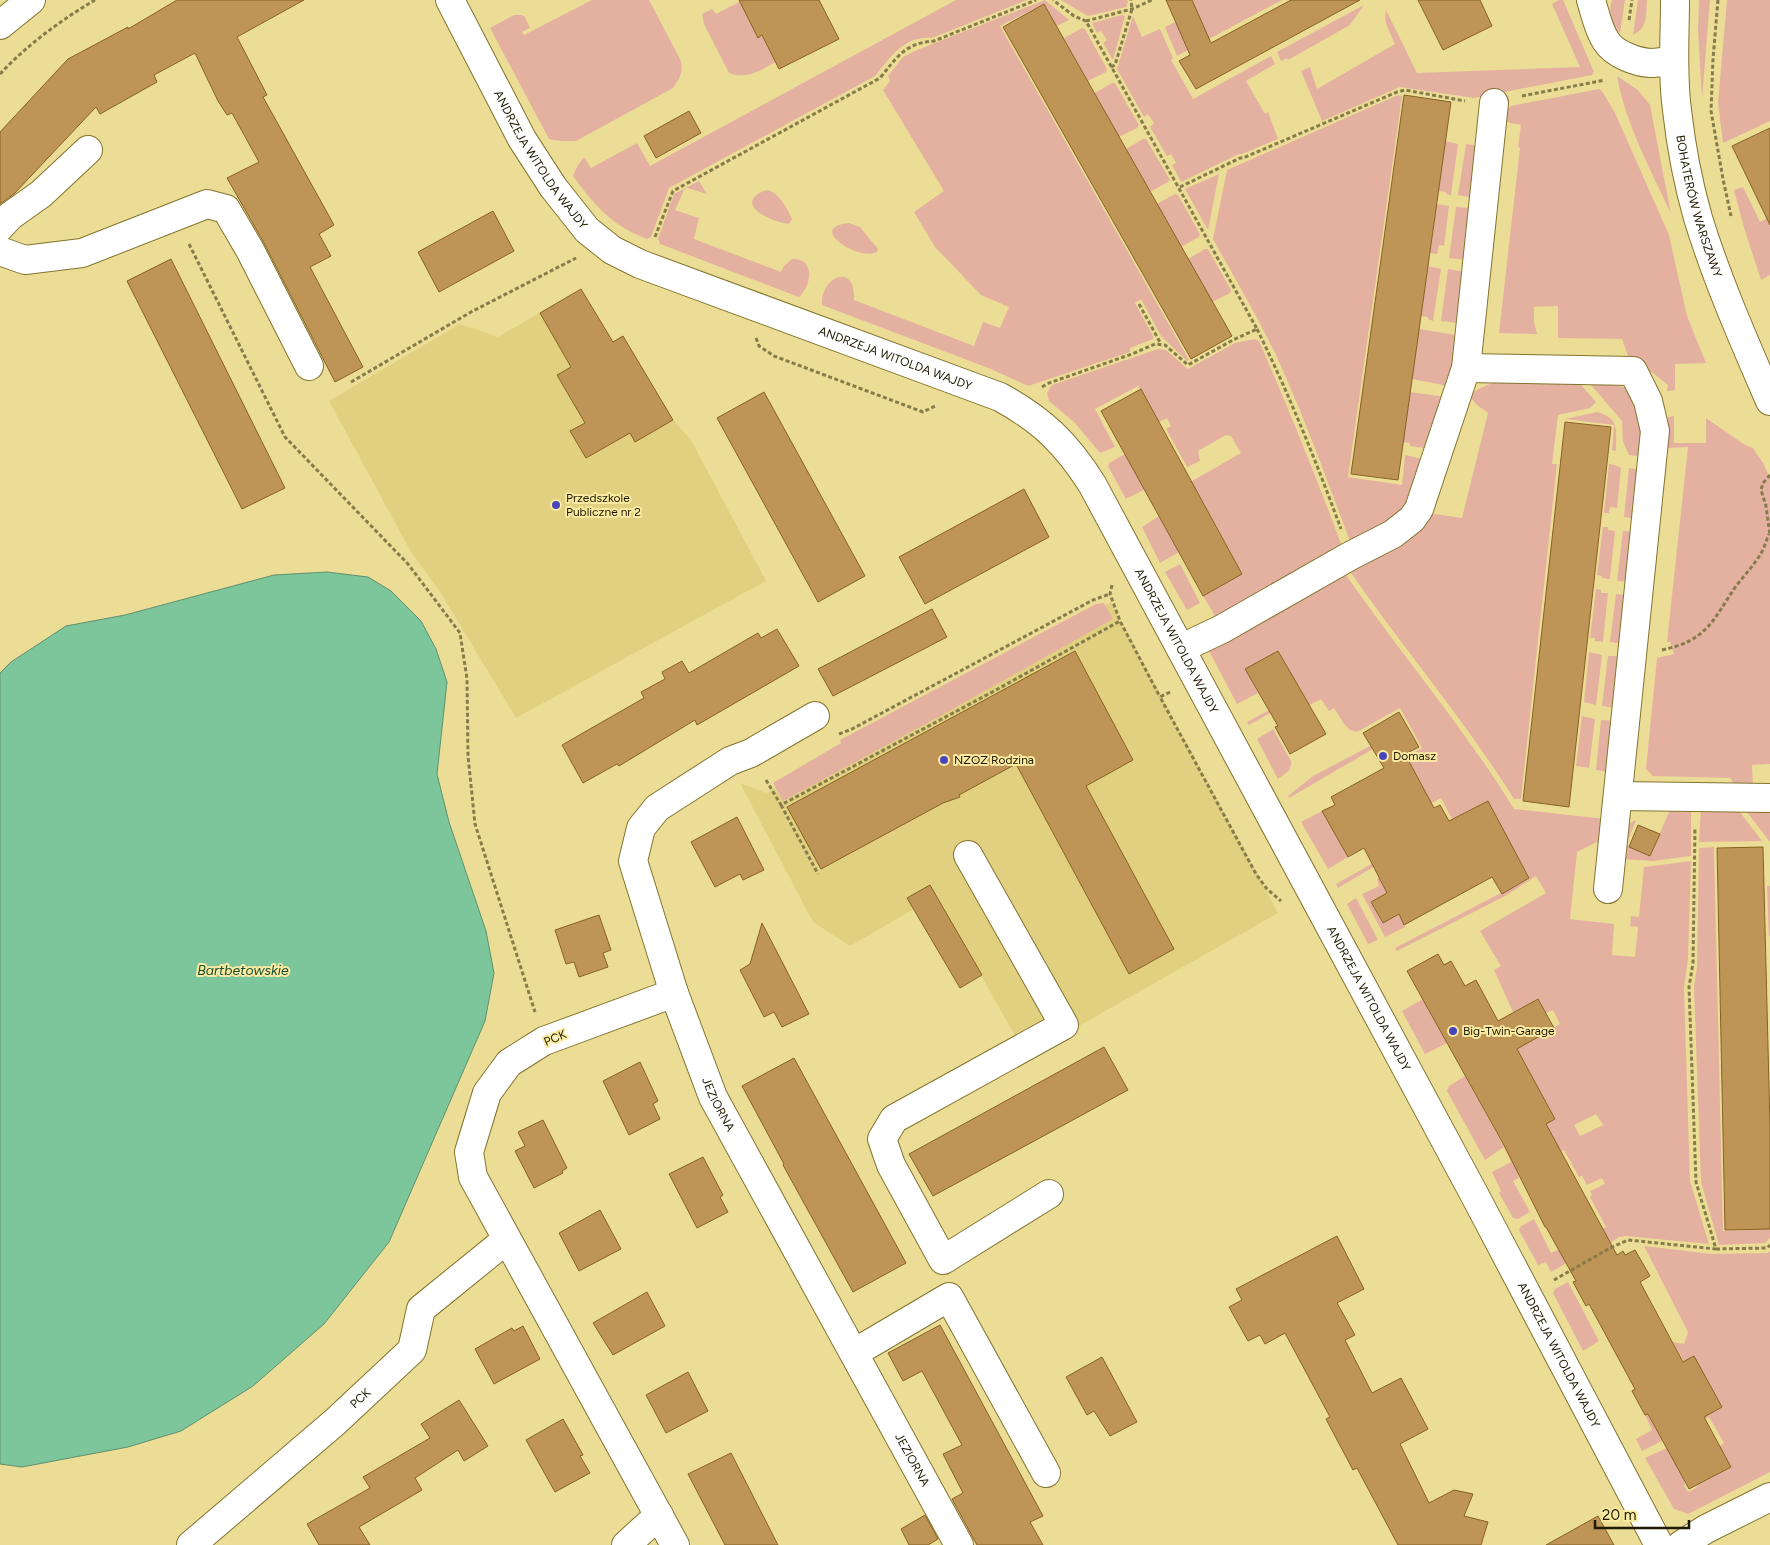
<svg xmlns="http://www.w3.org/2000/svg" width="1770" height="1545" viewBox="0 0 1770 1545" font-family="Figtree,sans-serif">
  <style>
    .built { fill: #e1d080 }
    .green { fill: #e4b1a1; fill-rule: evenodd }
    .water { fill: #7dc59b; stroke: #61916c }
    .building { fill: #be9556; stroke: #876223 }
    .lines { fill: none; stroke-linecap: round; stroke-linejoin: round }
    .minor-casing { stroke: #83742e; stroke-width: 30 }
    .major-casing { stroke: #83742e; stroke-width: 30 }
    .path { stroke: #867b4b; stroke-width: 3; stroke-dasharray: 4 2.5; stroke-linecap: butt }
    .minor { stroke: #fff; stroke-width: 28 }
    .major { stroke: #fff; stroke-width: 28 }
    .poi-dot { fill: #4746bc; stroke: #faeaa2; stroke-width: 2 }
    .labels { text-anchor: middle; stroke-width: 4; stroke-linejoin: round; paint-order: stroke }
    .street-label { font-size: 12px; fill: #1f1900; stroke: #faeaa2 }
    .poi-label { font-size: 12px; fill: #1f1900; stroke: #faeaa2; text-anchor: start }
    .water-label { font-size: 14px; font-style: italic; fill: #184f33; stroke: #faeaa2 }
  </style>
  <rect width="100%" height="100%" fill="#ecdd96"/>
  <!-- built -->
  <path class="built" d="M581,289L613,342L623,336L673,420L691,440L766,581L516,718L439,590L411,552L329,401L460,324L498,337Z
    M1111,602L1278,913L1077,1027L1018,1041L930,885L908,898L914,909L850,946L813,922L740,783L766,793Z"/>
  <!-- green -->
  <path class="green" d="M592,0H649L680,59C684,71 680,79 673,88L576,141H561L549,139L490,28L514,15H522L525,17L530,28L522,32L524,35Z
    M743,0L758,37L762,35L776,62C761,70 746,80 729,73L704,24L702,14L712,9L716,14Z
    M956,0H1027L932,38C904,35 890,58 875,76L669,188L651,237L647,239C611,225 596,207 573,176L578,165L584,157L591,168L637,143L650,166Z
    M1045,0L1069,20L1057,26L1044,4L1000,26L1189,360L1187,361L1161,336L1141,299L1135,303L1153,336V339L1130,348V352L1028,386L991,369L822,305C820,277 856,261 854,300L974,346L983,322L1000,328L1009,307L981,295L935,247L914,212L944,191L883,90L890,81L888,76L903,57L917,50Z
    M1061,0H1127L1128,2L1126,7L1088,16Z
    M1192,0H1282L1177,56L1165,27L1197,12Z
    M1559,0H1563L1594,72L1592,75L1474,98L1400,87L1322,121L1301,71L1310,67L1317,89L1395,44C1390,32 1383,23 1386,10L1417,73L1580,67L1552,4Z
    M1612,0H1625L1620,33C1611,24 1608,12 1612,0Z
    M1638,0H1647C1646,15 1648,28 1633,35Z
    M1699,0H1710L1702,99L1698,30Z
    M1727,0H1770V121L1723,143L1718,103Z
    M1364,5L1350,25L1288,60L1287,58L1281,61L1277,52Z
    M1122,15L1125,16L1113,60L1103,43L1107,40L1101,31L1097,33L1092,23Z
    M1133,16L1142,37L1160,29L1173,58L1171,60L1193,99L1271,56L1275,64L1246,81L1265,114L1268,112L1278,139L1242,154H1239L1181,182L1172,165L1176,163L1171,154L1167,156L1150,127L1154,123L1148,114L1144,117L1117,69Z
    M1082,28L1085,29L1107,69L1106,72L1088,81L1064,38Z
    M1617,76L1638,90L1650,105L1671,214C1651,170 1625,123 1617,76Z
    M1112,83H1115L1139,125L1137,128L1119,137L1095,93Z
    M1599,89L1602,91L1615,113L1669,235L1687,316L1706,363L1675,364V390L1667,391L1668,385L1653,373L1630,362L1622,339L1558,338V306L1534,307V322L1537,334L1499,333L1520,148L1518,147L1521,125L1502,121L1505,110L1511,106Z
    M1398,95L1402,96L1348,477L1402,485L1405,455L1427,460L1407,509L1351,544C1327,480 1304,416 1275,353C1256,314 1234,277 1213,239L1227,170Z
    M1143,139H1146L1170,180L1168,182L1150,192L1126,149Z
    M1445,141L1458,144L1451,195L1446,194V192L1438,191Z
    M1466,144L1479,146L1473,198L1458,195Z
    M1219,174L1208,230L1185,189Z
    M699,181L707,194L687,188L684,190L675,210L699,218L694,239L781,272L784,266L792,259C814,257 813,284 799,297L660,244L658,239L674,194Z
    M1743,187L1760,222L1766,219L1765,215L1770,213V275L1761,280L1745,231L1734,190Z
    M766,190C777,190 788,209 792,219L789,224C771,222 731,204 766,190Z
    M1175,194L1178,195L1200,234L1199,237L1181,247L1157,204Z
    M1437,204L1449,206L1444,246L1439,245L1437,254L1430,253Z
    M1456,207L1472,208L1466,260L1449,258Z
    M849,223L860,227L878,249L877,252C859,262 805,227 849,223Z
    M1205,249H1208L1231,290L1230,293L1212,302L1188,259Z
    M1428,266L1441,269L1433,321L1428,319V317L1421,316Z
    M1448,269L1465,272L1458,323L1441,321Z
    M1419,329L1456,335L1448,386L1412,379Z
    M1255,339L1259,341C1289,409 1317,479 1343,549L1216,620L1213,612L1203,596L1242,574L1201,498L1179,552L1160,563L1142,527L1159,516L1152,504L1241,453L1231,436L1226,435L1198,451L1200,461L1187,467L1166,429L1171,426L1167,418L1159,422L1138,386L1095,409L1115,447L1100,453L1075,423L1049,401L1047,393L1052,385L1158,349L1166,350L1188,369L1235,343Z
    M1576,379L1596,402L1590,408L1558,415L1552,464H1557L1521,799H1514C1464,719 1402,647 1349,570L1428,513L1462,518L1488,413L1477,405L1469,396C1496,372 1542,379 1576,379Z
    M1586,379L1624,387L1630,389L1642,402L1645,457L1629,455L1623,442L1622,421Z
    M1410,392L1446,397L1431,449L1410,446V443L1403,442Z
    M1597,412C1620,419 1616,429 1616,451L1612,450L1614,425L1565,419Z
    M1674,416V443H1706V418L1745,445L1753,448L1763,463L1770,478V764L1752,765L1753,788H1734L1731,778L1653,776L1646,769L1657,658L1674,654L1670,642H1667L1688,447L1666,448L1668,417Z
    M1125,454L1184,469L1126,499L1108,466L1109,463Z
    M1609,464L1615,465L1621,468L1617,508L1610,507L1609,513H1604Z
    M1629,468L1643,470L1639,519L1624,517Z
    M1603,527H1608V530L1615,531L1610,579L1602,578V576L1597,575Z
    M1623,531L1637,532L1631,582L1617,581Z
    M1180,564L1200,603L1187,610L1165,572Z
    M1344,572C1399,652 1463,726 1514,809L1606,819L1603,839L1577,852L1570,919L1614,924L1612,955L1635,957L1638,927L1630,926L1631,916L1639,917L1644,867L1691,861L1688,959L1684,988L1690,1181L1709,1244L1626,1236L1619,1237L1588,1258L1584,1253L1551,1272L1546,1262L1538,1265L1519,1230L1521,1226L1534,1219L1551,1253L1606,1227L1590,1197L1592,1195L1590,1191L1605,1184L1602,1178L1587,1185L1582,1176L1579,1177L1564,1150L1518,1175L1519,1178L1513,1181L1530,1212L1518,1219L1513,1218L1499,1193L1501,1191L1492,1172L1511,1162L1504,1147L1485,1160L1447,1091L1449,1086L1465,1076L1504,1147L1555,1119L1516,1048L1560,1024L1553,1010L1546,1013L1538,999L1513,1012L1494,970L1501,966L1480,931L1546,893L1536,876L1507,895L1397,951L1395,948L1530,878L1515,852L1487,868L1466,891L1450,860L1371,902L1382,923L1399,914L1405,927L1385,937L1362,894L1379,886L1377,879L1430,849L1497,818L1488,801L1463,814L1338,888L1336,884L1452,819L1441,798L1409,816L1357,792L1353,785L1413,770L1406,757L1422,748L1400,708L1357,732L1350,730L1344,724L1334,708L1329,711L1321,699L1300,710L1293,700L1249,725L1247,722L1301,693L1278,651L1245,669L1258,693L1237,704L1208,649ZM1596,1114L1603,1125L1580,1136L1574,1125Z
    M1596,589L1601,590V593H1608L1603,642L1595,641V638H1590Z
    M1616,594L1630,596L1624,644L1610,642Z
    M1104,603L1113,619L933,720L783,801L773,783L841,743L840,740L1096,604Z
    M1589,652L1602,655L1596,705L1584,702Z
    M1608,656H1623L1618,708L1602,706Z
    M1582,716L1595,719L1589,768L1576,766Z
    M1601,720L1617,721L1610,772L1596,770Z
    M1273,729L1291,761C1292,771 1286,773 1278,779L1257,739Z
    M1370,746L1373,749L1289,798L1288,796L1313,776Z
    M1691,807V856L1653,861L1621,859L1628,824L1636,820L1626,845L1650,856L1669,812L1673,809Z
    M1701,807H1736L1762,841L1699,842Z
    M1743,807L1770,808V842Z
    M1322,811L1348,857L1328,869L1301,822Z
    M1714,847L1723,1231L1770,1229V1238L1765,1243L1719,1245L1701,1182L1694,987L1697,967L1699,848Z
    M1767,886H1770V936H1769Z
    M1356,898L1378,940L1368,944L1347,904Z
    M1423,999L1447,1043L1425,1054L1402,1011Z
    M1644,1246L1712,1254L1768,1253L1770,1251V1472L1688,1514L1674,1509L1645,1458L1667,1448L1685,1482L1684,1486L1688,1492L1696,1488L1698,1485L1731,1467L1720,1446L1724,1443L1709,1417L1642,1451L1636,1439L1652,1430L1645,1415L1648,1414L1684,1362L1673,1342L1684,1344L1688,1332Z
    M1568,1282L1599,1341L1583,1351L1553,1293L1555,1289Z"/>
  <!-- water -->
  <path class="water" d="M327,572L368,577L391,591L421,621L436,649L447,682L437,774L449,822L486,931L494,973L485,1021L389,1242L324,1324L253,1386L181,1431L128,1447L22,1467L0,1464V673L11,662L66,626L125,615L274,575Z"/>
  <!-- building -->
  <path class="building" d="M177,0H304L237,37L267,95L263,97L334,225L319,234L331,256L310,267L363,367L335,382L264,243L227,178L259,162L232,113L227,115L218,101L195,53L154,75L157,82L100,114L96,107L14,194L0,204V132L68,59L128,27V29Z
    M739,0H819L839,39L779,69L762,35L758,38Z
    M1166,0H1192L1211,43L1291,0H1360L1196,89L1179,61L1190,55Z
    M1418,0H1480L1492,26L1443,50Z
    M1044,4L1232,336L1191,359L1003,27Z
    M1404,95L1451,102L1398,480L1351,474Z
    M689,111L701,133L656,158L644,136Z
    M1770,128V225L1732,146Z
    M493,211L514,251L439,292L418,252Z
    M171,259L285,488L242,509L127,281Z
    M581,289L613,342L623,336L673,420L635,442L630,433L586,458L570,431L585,423L557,375L571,367L540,313Z
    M1141,389L1242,574L1203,596L1101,411Z
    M764,392L865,576L818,602L717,418Z
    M1565,422L1611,427L1569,807L1523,801Z
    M1024,489L1049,537L925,604L899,557Z
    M932,609L947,637L833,696L818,669Z
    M777,629L799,666L697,725L695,720L619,766L617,764L583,783L562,745L644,698L641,692L665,679L662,672L682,661L689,673L758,633L761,638Z
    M1075,651L1133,760L1086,786L1174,949L1129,974L1016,764L959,795L960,797L943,803L821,869L787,807Z
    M1278,651L1326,734L1290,754L1275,727L1278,726L1245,669Z
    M1399,712L1419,747L1405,754L1434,808L1440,805L1449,821L1488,801L1529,878L1502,894L1492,877L1404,925L1399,914L1383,923L1371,902L1387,893L1364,848L1348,857L1322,811L1335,805L1331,797L1384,768L1363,733Z
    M737,817L764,870L743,880L740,874L715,887L691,842Z
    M1638,825L1660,834L1650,856L1629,847Z
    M1763,847L1770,1126V1229L1725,1230L1717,848Z
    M930,885L982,975L960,988L907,898Z
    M599,915L611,950L603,953L608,967L579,977L574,962L566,964L555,930Z
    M762,923L809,1014L782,1027L774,1012L764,1017L740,970L750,964Z
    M1438,954L1444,965L1451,961L1465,986L1476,980L1498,1021L1538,999L1554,1028L1517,1049L1555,1119L1546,1124L1617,1255L1623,1251L1625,1255L1635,1250L1650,1276L1640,1282L1683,1362L1694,1356L1722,1407L1704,1417L1731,1467L1689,1489L1648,1414L1645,1415L1632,1391L1635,1389L1589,1304L1586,1306L1573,1282L1576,1281L1546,1227H1545L1505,1147L1407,971Z
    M1104,1047L1128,1090L933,1196L909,1154Z
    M794,1058L906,1263L853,1292L783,1165L784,1164L742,1086Z
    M640,1062L658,1101L653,1104L660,1119L629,1135L603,1081Z
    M543,1120L567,1168L562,1171L563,1173L534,1188L515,1151L525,1146L518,1132Z
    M703,1157L723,1195L720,1197L728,1212L697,1228L669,1174Z
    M600,1210L621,1249L579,1271L559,1233Z
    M1337,1236L1364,1289L1337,1303L1355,1335L1345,1340L1372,1393L1401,1378L1428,1429L1400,1444L1429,1503L1454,1490L1473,1494L1464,1516L1488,1522L1481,1545H1398L1357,1468L1353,1470L1326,1419L1330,1417L1285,1333L1265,1344L1260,1335L1248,1341L1229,1307L1242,1300L1236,1289Z
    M647,1292L665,1326L613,1355L593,1323Z
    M940,1325L1043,1516L1030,1522L1043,1545H977L952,1499L963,1493L943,1454L962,1445L922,1371L903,1381L888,1353Z
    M523,1326L540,1359L494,1384L475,1349L512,1328L514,1331Z
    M1102,1357L1137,1422L1110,1436L1094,1411L1087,1415L1066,1377Z
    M688,1372L708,1411L666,1433L646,1395Z
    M459,1400L488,1446L464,1461L458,1450L415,1478L422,1490L359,1527L370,1545H319L307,1524L370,1488L363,1477L430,1438L421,1424Z
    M563,1419L583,1455L580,1456L590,1473L555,1492L526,1440Z
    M731,1453L778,1545H725L688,1474Z
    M925,1515L938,1539L928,1545H909L901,1529Z
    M1598,1516L1614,1545H1546Z"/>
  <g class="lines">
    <defs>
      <g id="minor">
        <path id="s1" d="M450,0L522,139L553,187L587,230L612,250L640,264L1000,397C1042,420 1066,443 1092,484L1473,1192L1659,1545"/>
        <path d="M1591,0C1595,13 1598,29 1606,41C1614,54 1636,62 1650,63C1658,63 1666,61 1674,61"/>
        <path d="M0,227L10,216L41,194L88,150"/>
        <path d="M0,251L25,260L82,253L207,204L226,209L250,250L309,366"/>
        <path d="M1466,368L1633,371L1648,401L1655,431L1608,889"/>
        <path d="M1182,648L1222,629L1350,556L1393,534L1412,519L1419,509L1466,368L1494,103"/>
        <path id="s2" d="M815,716L751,753L730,761L657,808L641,828L633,861L674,993L713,1097L959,1545"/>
        <path d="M1619,796L1770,798"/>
        <path d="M968,855L1064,1025L894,1119L882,1139L891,1165L943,1260L1049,1194"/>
        <path d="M674,993L544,1041L509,1063L487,1093L469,1152L473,1177L675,1545"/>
        <path d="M854,1353L949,1297L1046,1473"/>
        <path id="s3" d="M191,1545L335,1422L412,1350L421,1309L506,1240"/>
        <path d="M626,1545L659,1515"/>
        <path d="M1681,1545L1706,1529L1770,1497"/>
      </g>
      <g id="major">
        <path id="s4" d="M1675,0C1675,36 1672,73 1677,110C1681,146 1688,183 1698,218C1717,280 1744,341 1770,401"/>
        <path d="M0,25L31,0"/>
      </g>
    </defs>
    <!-- minor casing -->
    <use href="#minor" class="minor-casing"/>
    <!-- major casing -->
    <use href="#major" class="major-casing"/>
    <!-- path -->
    <path class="path" d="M1718,0L1713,59L1711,111L1723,179L1731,216
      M1629,20L1632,0
      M1086,21L1132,9L1152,0
      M1111,67L1115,65L1132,9L1131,0
      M0,74C27,45 61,20 95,0
      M1522,96L1605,80
      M1180,187L1240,158H1243L1397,92L1405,90L1465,101
      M655,237L673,191L880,78C897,57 905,43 934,41L1036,0
      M189,244L285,437L408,564L460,633L467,679L468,756L475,824L535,1012
      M1139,304L1161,344
      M1257,329C1289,394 1316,461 1341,529
      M756,338L759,346L774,356L923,412L937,405
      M351,382L471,312L576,258
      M1042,387L1049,383L1132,354L1155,344L1165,345L1188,365L1233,340L1257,329L1086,21L1074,16L1053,0
      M1770,475L1763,483L1761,490L1766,506L1770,535
      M1112,585L1110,594L1120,621L1160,697
      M1662,650C1708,640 1712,621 1736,586C1744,576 1753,566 1760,555C1764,549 1766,541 1769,534
      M1170,692L1160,697L1256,874L1267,889L1281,901
      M839,734L852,729L1093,600L1110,594
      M766,780L781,805L996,690L1120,621
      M781,805L818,874
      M1716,1249L1767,1248L1770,1245
      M1554,1280L1610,1248L1628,1240L1716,1249L1696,1182L1689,987L1693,963L1695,827"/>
    <!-- minor -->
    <use href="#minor" class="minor"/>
    <!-- major -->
    <use href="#major" class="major"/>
  </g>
  <!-- markers -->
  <g class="poi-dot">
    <circle cx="556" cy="505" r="5"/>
    <circle cx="1383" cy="756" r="5"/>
    <circle cx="944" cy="760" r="5"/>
    <circle cx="1453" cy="1031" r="5"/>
  </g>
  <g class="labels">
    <!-- street labels -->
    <g class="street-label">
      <text dy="4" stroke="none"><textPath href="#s1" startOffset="184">ANDRZEJA WITOLDA WAJDY</textPath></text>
      <text dy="4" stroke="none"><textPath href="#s4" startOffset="209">BOHATERÓW WARSZAWY</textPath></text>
      <text dy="4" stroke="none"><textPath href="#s1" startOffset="604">ANDRZEJA WITOLDA WAJDY</textPath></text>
      <text dy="4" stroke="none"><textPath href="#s1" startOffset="1022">ANDRZEJA WITOLDA WAJDY</textPath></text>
      <text dy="4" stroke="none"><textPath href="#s1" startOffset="1428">ANDRZEJA WITOLDA WAJDY</textPath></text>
      <text transform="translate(555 1038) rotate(-23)" y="4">PCK</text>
      <text dy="4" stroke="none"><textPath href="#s2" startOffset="501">JEZIORNA</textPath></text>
      <text dy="4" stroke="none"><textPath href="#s1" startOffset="1832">ANDRZEJA WITOLDA WAJDY</textPath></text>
      <text dy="4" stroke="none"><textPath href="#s3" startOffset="224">PCK</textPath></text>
      <text dy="4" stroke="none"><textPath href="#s2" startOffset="906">JEZIORNA</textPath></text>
    </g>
    <!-- poi labels -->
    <g class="poi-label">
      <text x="566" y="502">Przedszkole<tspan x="566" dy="14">Publiczne nr 2</tspan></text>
      <text x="1393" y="760">Domasz</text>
      <text x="954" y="764">NZOZ Rodzina</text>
      <text x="1463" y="1035">Big-Twin-Garage</text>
    </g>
    <!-- water labels -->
    <g class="water-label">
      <text x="243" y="975">Bartbetowskie</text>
    </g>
  </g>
  <!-- scale -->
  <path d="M1595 1520v8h94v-8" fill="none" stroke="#1f1900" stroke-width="2.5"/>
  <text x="1602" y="1520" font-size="15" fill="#1f1900" stroke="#faeaa2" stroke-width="4" paint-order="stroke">20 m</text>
</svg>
